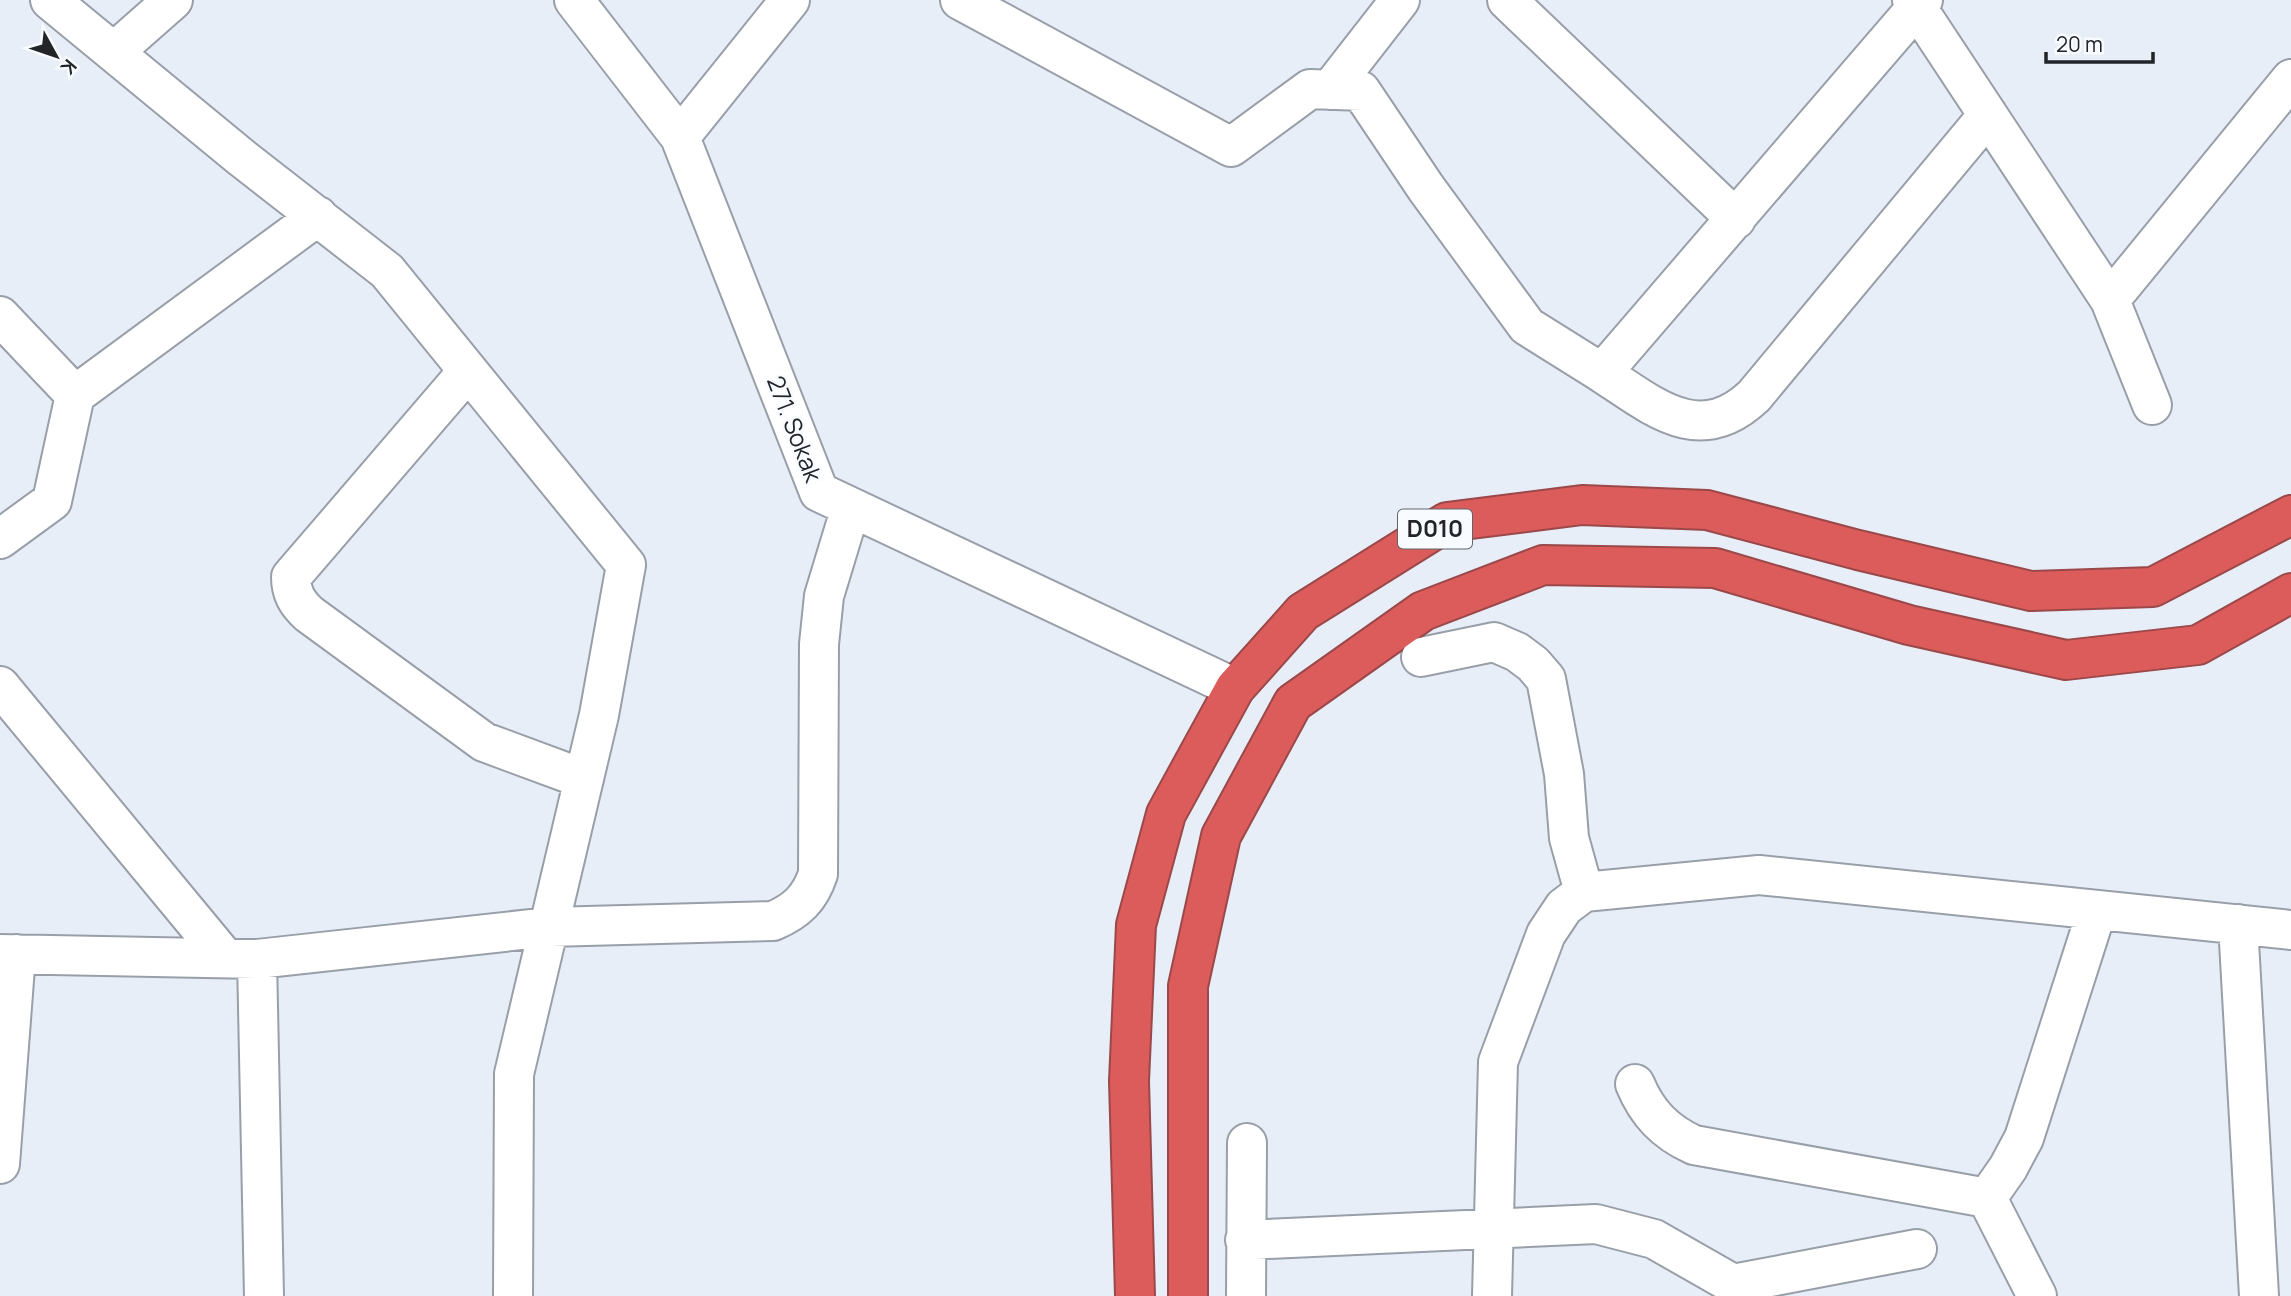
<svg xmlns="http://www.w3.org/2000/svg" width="2291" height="1296" viewBox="0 0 2291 1296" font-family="Manrope,sans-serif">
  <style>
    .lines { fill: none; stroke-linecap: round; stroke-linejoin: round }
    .minor-casing { stroke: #999fa8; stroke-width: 42 }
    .highway-casing { stroke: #9a4849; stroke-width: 42 }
    .minor { stroke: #fff; stroke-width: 38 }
    .highway { stroke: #db5c5b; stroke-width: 38 }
    .labels { text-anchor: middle; stroke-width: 5; stroke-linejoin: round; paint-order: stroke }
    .shield { fill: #f8fbff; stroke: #626468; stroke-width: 2 }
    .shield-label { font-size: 23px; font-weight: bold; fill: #222428 }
    .street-label { font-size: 24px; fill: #222428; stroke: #f8fbff }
  </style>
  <rect width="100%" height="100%" fill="#e8eef8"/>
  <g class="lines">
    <defs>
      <path id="minor" d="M50,0L242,158L387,271L626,565L599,715L514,1074L513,1296
        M574,0L680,137L819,492L1235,688
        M960,0L1231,147L1310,89L1361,91L1426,188L1527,326L1602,373L1923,0
        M1507,0L1736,219
        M1912,0L2110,300L2152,405
        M114,52L173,0
        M1330,90L1400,0
        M680,137L790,0
        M2110,300L2291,79
        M0,316L75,395
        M468,371L291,577C291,593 297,603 309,614L484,742L584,779
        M1602,373C1653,406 1699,448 1754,396L1988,115
        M0,539L52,501L75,395L318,216
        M1421,657L1494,642L1517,652L1533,664L1546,679L1564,774L1569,838L1584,892
        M0,686L225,958
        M2238,924L2259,1296
        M0,954L257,959L549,927L773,921C797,911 810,898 818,874L819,644L824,596L851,507
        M257,959L264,1296
        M1635,1084C1647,1113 1665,1132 1694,1145L1987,1198
        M0,1164L16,954
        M1245,1240L1596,1224L1654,1239L1733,1284L1917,1249
        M1246,1296L1247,1143
        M1492,1296L1498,1062L1546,934L1564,907L1584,892L1759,875L2291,930
        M2037,1296L1987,1198L2008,1168L2024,1138L2097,910"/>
      <path id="highway" d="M1135,1296L1129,1081L1136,925L1166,814L1235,688L1303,612L1447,522L1582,505L1707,510L1858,550L2031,591L2153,587L2291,515
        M1188,1296V986L1221,836L1293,703L1423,611L1543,565L1715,568L1909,625L2066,660L2198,645L2291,593"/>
    </defs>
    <!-- minor casing -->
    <use href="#minor" class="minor-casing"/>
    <!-- highway casing -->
    <use href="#highway" class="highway-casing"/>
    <!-- minor -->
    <use href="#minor" class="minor"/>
    <!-- highway -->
    <use href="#highway" class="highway"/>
  </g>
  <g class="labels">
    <!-- shield labels -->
    <rect class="shield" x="1398" y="509.5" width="74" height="39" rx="5"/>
    <g class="shield-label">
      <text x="1435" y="537">D010</text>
    </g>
    <!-- street labels -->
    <g class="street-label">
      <text transform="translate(794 429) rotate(69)" y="8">271. Sokak</text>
    </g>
  </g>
  <!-- north arrow -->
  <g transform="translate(56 56) rotate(130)" stroke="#f8fbff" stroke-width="5" paint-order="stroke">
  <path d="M0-5L12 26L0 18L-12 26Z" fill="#222428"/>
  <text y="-10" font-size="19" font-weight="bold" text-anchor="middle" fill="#222428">K</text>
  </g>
  <!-- scale -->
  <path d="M2046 52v10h107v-10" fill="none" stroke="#222428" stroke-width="3.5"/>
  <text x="2056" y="52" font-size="21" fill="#222428" stroke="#f8fbff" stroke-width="5" paint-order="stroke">20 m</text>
</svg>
